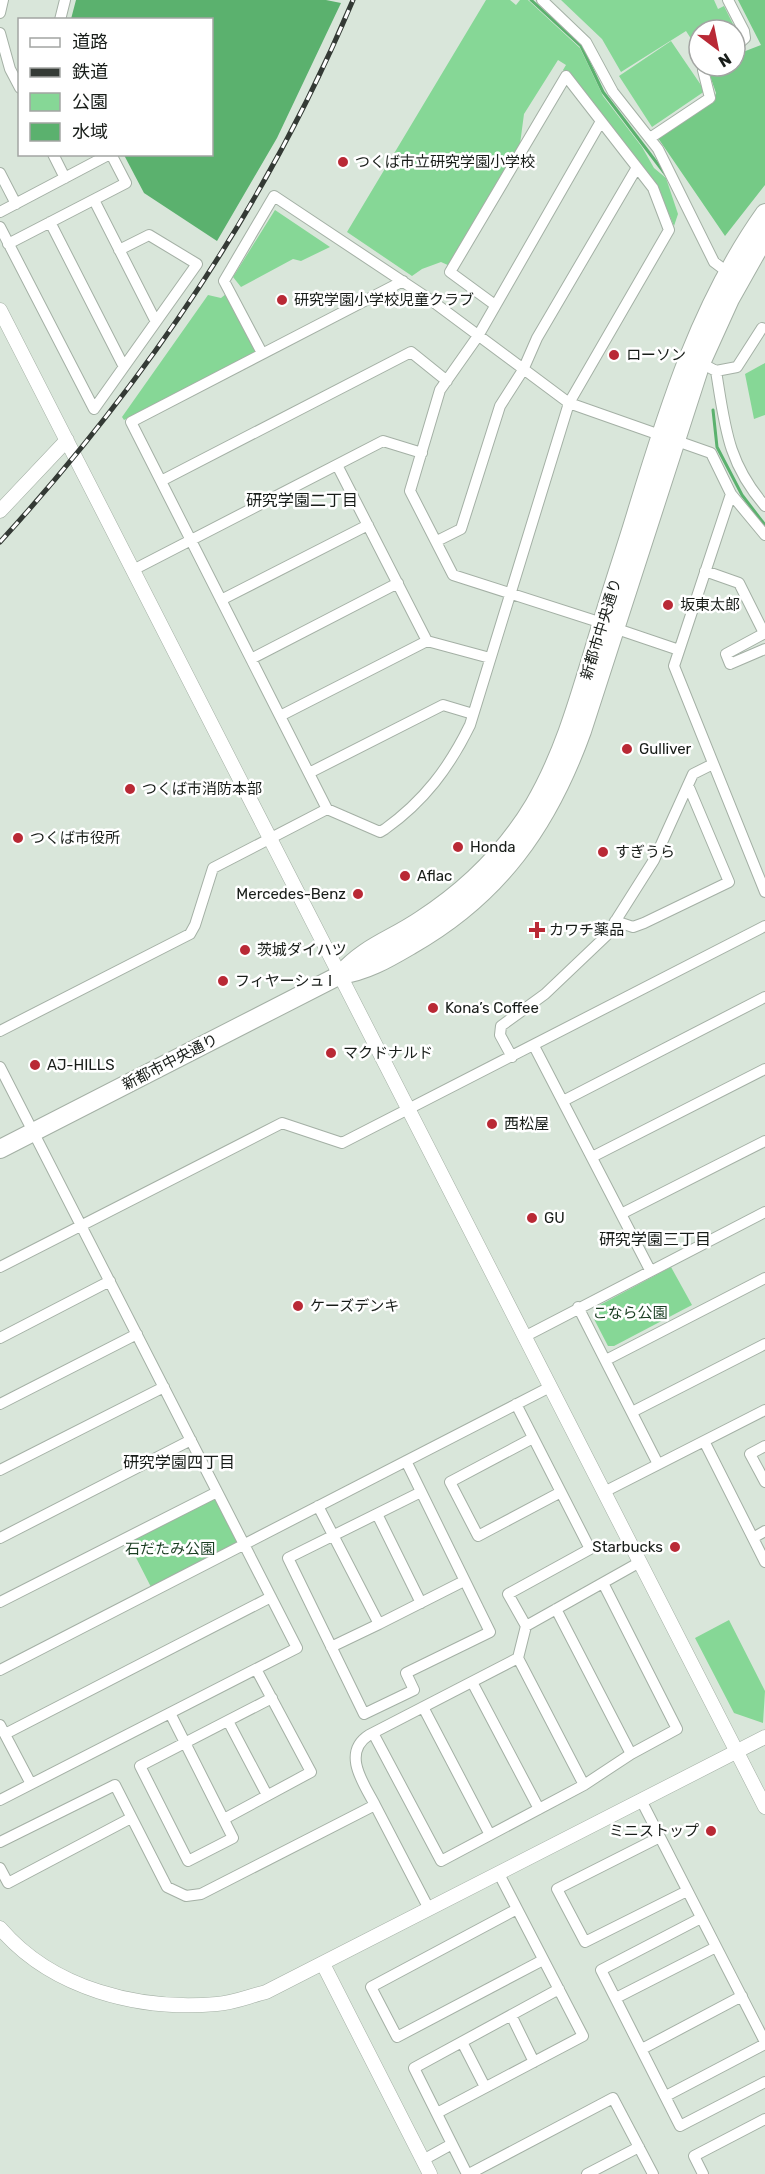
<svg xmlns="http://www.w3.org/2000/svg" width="765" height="2174" viewBox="0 0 765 2174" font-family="Rubik,'Noto Sans JP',sans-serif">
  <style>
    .green { fill: #86d796 }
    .forest { fill: #75ca86 }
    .water { fill: #5bb16e }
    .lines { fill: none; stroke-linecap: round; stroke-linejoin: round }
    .stream { stroke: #5bb16e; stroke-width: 3 }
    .minor-casing { stroke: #a4b0a5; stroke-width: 12 }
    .tertiary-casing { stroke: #a4b0a5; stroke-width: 15 }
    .primary-casing { stroke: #a4b0a5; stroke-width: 20 }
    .minor { stroke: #fff; stroke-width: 10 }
    .tertiary { stroke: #fff; stroke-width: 14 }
    .primary { stroke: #fff; stroke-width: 18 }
    .rail-casing { stroke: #343a35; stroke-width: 5 }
    .rail { stroke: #fff; stroke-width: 3; stroke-dasharray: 9; stroke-linecap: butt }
    .poi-dot { fill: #b92935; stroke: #fff; stroke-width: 2 }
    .labels { text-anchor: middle; stroke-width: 5; stroke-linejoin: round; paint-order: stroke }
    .poi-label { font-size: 15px; fill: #181d19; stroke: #fff; text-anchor: start }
    .street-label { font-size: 15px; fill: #181d19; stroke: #fff }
    .park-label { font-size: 15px; fill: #1a3e22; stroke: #fff }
    .neighbourhood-label { font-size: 16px; fill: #181d19; stroke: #fff }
  </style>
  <rect width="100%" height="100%" fill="#d9e6da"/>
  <!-- green -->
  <path class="green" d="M486,0H510L516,5L520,0H528L580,48L603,96L642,147L654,168L666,178L678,214L674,226L659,191L563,70L566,65L558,60L524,114L520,144L450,266L441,262L422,269L412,276L347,232Z
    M561,0H714L718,9L724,6L739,36L735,39V30H699V51L686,31L621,72L602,39Z
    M671,41L705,91L652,127L619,76Z
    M275,210L330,247L301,261L293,259L241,287L233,277Z
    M226,294L257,353L124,420L122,417L208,295L221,298Z
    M765,363V415L754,419L745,374Z
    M671,1267L692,1305L614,1346H608L594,1319L598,1306Z
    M212,1498L218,1500L239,1539L237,1543L151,1587L128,1542Z
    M729,1620L765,1691L763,1723L734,1713L695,1638Z"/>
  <!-- forest -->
  <path class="forest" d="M738,0H765V185L725,236L658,138L712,103L716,93L708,70L714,66H735V55L761,45Z"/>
  <!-- water -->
  <path class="water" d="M76,0H326L341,3L277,138L217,241L144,193L124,155L212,154V20L71,19Z"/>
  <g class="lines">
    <!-- stream -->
    <path class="stream" d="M531,0L581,46L603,92L666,175
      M713,410L717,447L742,495L765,525"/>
    <defs>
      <path id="minor" d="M542,0L586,42L613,92L658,149L714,262L726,271
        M728,0L744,31L745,38L735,47
        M0,13L3,0
        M60,20L65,0
        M0,33L10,69L20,88
        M600,123L478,336L440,390L410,491L453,575L602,623
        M650,138L710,98L703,70L704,66
        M53,154L65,178
        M0,173L16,204
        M94,200L156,322
        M0,212L110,154
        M50,222L124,367
        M0,227L94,409L197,264L149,235L119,250
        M8,244L126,183L111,154
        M262,353L224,281L274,196L432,301L569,403L711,453L731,494L765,535
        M701,363L716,371L737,367L762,328
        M716,371C725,426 727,462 765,506
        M337,465L427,641
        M161,481L411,352L447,381
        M731,494L674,666L765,892
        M437,541L461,529L500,406L523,370L537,338L636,169
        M133,570L383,441L422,453
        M705,571L739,583L764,633
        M221,600L368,525
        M617,629L679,650
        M765,633L726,654L730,664L765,649
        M251,659L398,583
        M280,716L427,641L490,658
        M309,773L443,705L473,714
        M327,809L131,422L403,281
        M615,921L633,927L644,923L729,882L688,785
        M0,1031L190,934L195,925L213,868L327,809L380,832L385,829C424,801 449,768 470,725L569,403L669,230L653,188L566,76L450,272L495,305
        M534,1046L650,1270
        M512,1057L500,1035L501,1026L545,994L606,936L654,860L693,774L713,764
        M0,1067L297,1648L0,1800
        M563,1101L765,997
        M592,1157L765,1069
        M621,1214L765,1141
        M0,1267L282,1123L342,1143L765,926
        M578,1307L658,1464
        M524,1337L765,1212
        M0,1338L110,1281
        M606,1360L765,1278
        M0,1404L137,1334
        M632,1412L765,1344
        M533,1438L450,1482L478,1536L561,1492
        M704,1441L765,1562
        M765,1446L750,1454L765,1482
        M406,1461L490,1632L406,1673L414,1690L364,1714L288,1558L421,1492
        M0,1470L164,1387
        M604,1492L765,1410
        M318,1506L379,1624L464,1581
        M377,1514L421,1603
        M0,1538L191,1440
        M753,1538L765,1531
        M0,1602L217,1492
        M556,1609L631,1754
        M526,1626L640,1562
        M331,1647L379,1624
        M518,1658L584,1785L631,1754L677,1729L603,1583
        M0,1670L550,1387
        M472,1682L539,1809
        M423,1707L490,1835
        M170,1713L233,1838L188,1861L140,1766L272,1698
        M228,1721L267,1795
        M0,1725L31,1784
        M373,1733L441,1861L584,1785
        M5,1734L271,1597
        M642,1802L765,2042
        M375,1805L429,1909
        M224,1819L311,1772L256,1669
        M660,1837L557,1889L585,1942L687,1891
        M0,1842L115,1785L167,1887L186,1896L201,1894L375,1805C364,1784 341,1753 369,1735L518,1658L526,1626L508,1594L590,1549L516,1404
        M0,1868L8,1883L131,1818
        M517,1909L371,1987L397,2037L543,1960
        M701,1918L601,1970L680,2126L765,2082
        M616,1998L716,1947
        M511,2015L534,2062
        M462,2042L485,2087
        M642,2049L742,1996
        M666,2096L765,2044
        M437,2113L583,2036L499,1874
        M423,2160L452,2144
        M467,2174L414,2068L559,1989
        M469,2174L613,2098L653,2174
        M587,2174L639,2147
        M703,2174L694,2156L765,2119"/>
      <path id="tertiary" d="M0,310L765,1807
        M0,511L67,440
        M0,1928C52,1989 139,2011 217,2004C233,2003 250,1996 266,1992L765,1737
        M323,1964L430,2174"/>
      <path id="primary" d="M340,975C366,946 390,941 421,920C467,890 506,852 534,805C567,749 583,684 602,623C613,585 626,548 637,511C669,406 701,303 765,213
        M0,1149L340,975C367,971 387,959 411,945C499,895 548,825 582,731L701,363L730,299L765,237"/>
    </defs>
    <!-- minor casing -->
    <use href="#minor" class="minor-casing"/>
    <!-- tertiary casing -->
    <use href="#tertiary" class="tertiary-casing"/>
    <!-- primary casing -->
    <use href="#primary" class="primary-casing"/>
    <!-- minor -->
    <use href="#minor" class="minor"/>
    <!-- tertiary -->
    <use href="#tertiary" class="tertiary"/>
    <!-- primary -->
    <use href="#primary" class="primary"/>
    <defs>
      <path id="rail" d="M0,542C146,382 269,200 353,0"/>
    </defs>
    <!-- rail casing -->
    <use href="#rail" class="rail-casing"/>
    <!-- rail -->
    <use href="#rail" class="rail"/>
  </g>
  <!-- markers -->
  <g class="poi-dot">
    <circle cx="343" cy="162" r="6"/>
    <circle cx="282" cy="300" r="6"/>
    <circle cx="614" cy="355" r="6"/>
    <circle cx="668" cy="605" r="6"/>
    <circle cx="627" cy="749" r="6"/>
    <circle cx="130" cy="789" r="6"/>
    <circle cx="18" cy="838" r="6"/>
    <circle cx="458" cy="847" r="6"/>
    <circle cx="603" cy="852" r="6"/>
    <circle cx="405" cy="876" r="6"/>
    <circle cx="358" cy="894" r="6"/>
    <path d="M534 921h6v6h6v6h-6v6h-6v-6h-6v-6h6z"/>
    <circle cx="245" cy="950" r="6"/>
    <circle cx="223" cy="981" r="6"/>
    <circle cx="433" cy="1008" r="6"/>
    <circle cx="331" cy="1053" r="6"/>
    <circle cx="35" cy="1065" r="6"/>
    <circle cx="492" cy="1124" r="6"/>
    <circle cx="532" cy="1218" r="6"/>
    <circle cx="298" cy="1306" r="6"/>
    <circle cx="675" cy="1547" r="6"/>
    <circle cx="711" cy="1831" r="6"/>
  </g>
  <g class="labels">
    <!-- poi labels -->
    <g class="poi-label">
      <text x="355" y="167">つくば市立研究学園小学校</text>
      <text x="294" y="305">研究学園小学校児童クラブ</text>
      <text x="626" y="360">ローソン</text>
      <text x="680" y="610">坂東太郎</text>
      <text x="639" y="754">Gulliver</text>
      <text x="142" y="794">つくば市消防本部</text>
      <text x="30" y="843">つくば市役所</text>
      <text x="470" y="852">Honda</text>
      <text x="615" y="857">すぎうら</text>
      <text x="417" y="881">Aflac</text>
      <text x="346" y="899" text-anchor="end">Mercedes-Benz</text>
      <text x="549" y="935">カワチ薬品</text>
      <text x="257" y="955">茨城ダイハツ</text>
      <text x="235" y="986">フィヤーシュ I</text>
      <text x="445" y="1013">Kona’s Coffee</text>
      <text x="343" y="1058">マクドナルド</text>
      <text x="47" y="1070">AJ-HILLS</text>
      <text x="504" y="1129">西松屋</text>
      <text x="544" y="1223">GU</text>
      <text x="310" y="1311">ケーズデンキ</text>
      <text x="663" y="1552" text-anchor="end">Starbucks</text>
      <text x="699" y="1836" text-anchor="end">ミニストップ</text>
    </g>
    <!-- street labels -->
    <g class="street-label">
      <text transform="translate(601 629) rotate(-73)" y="5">新都市中央通り</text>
      <text transform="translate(170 1062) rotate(-27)" y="5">新都市中央通り</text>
    </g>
    <!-- park labels -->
    <g class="park-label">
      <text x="630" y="1318">こなら公園</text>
      <text x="170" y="1554">石だたみ公園</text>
    </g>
    <!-- neighbourhood labels -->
    <g class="neighbourhood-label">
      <text x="302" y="506">研究学園二丁目</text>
      <text x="655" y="1245">研究学園三丁目</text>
      <text x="179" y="1468">研究学園四丁目</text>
    </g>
  </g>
  <!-- legend -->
  <rect x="18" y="18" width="195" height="138" fill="#ffffff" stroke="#a3a5a3" stroke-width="1.5"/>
  <rect x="30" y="38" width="30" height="9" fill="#ffffff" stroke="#a3a5a3" stroke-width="1.5"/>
  <text x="72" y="48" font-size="18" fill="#181d19">道路</text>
  <rect x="30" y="68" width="30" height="9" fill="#343a35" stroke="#a3a5a3" stroke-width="1.5"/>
  <text x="72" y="78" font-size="18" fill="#181d19">鉄道</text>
  <rect x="30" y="93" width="30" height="18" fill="#86d796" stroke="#a3a5a3" stroke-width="1.5"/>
  <text x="72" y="108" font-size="18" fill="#181d19">公園</text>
  <rect x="30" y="123" width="30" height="18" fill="#5bb16e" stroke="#a3a5a3" stroke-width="1.5"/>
  <text x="72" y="138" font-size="18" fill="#181d19">水域</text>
  <!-- north arrow -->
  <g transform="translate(717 48) rotate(148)"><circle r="28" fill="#ffffff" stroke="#a3a5a3" stroke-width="1.5"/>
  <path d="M0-4.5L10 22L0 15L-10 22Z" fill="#b92935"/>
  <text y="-9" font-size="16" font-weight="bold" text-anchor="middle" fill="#181d19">N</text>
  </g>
</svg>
